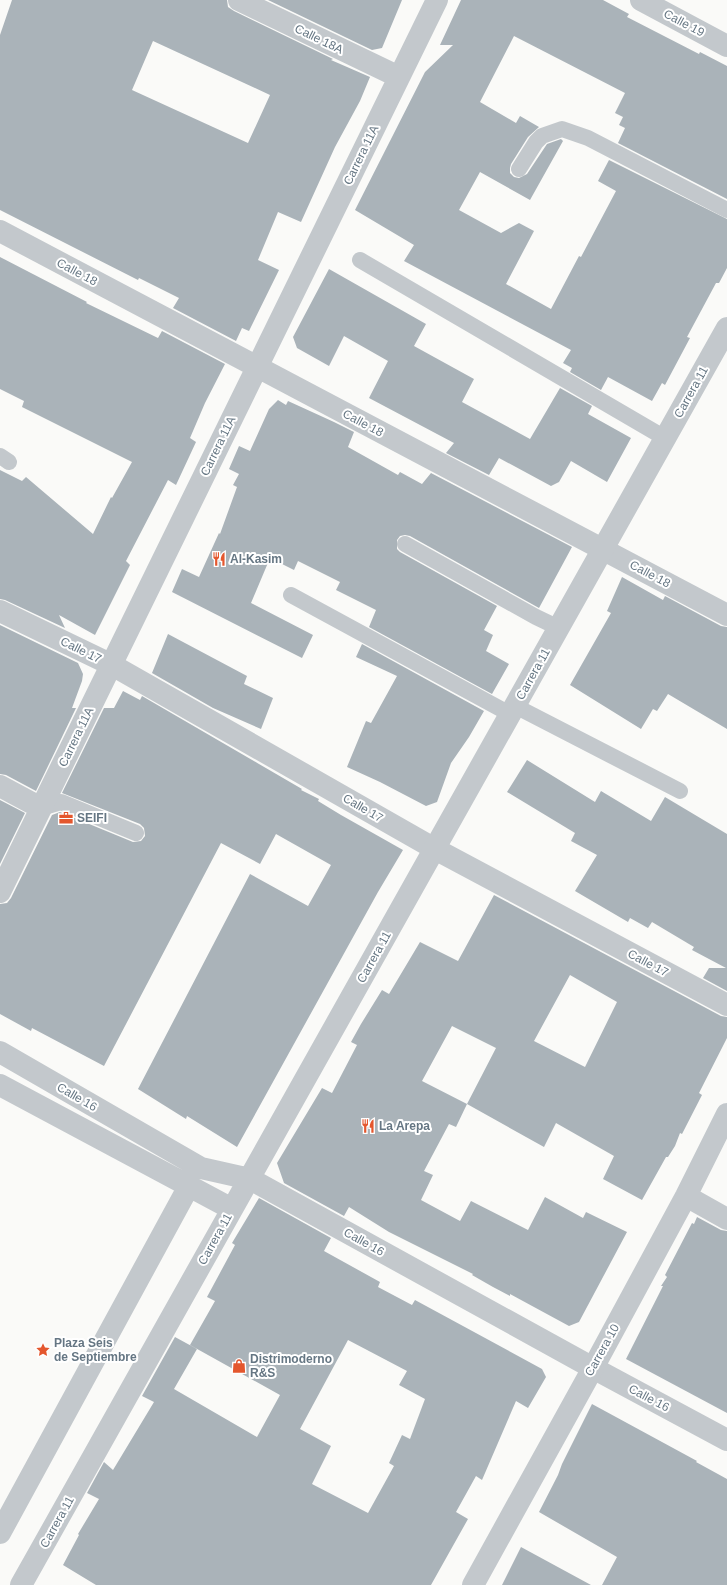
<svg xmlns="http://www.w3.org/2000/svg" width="727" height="1585" viewBox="0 0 727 1585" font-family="Helvetica,sans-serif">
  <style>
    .building { fill: #aab3b9; fill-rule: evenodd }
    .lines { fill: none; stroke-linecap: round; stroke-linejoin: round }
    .service { stroke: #c3c8cc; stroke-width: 16 }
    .minor { stroke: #c3c8cc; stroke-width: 22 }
    .tertiary { stroke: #c3c8cc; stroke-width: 22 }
    .labels { text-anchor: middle; stroke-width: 4; stroke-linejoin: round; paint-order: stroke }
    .street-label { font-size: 12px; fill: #657683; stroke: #fff }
    .poi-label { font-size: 12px; font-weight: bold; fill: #657683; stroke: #fff; text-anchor: start }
  </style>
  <rect width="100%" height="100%" fill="#fafaf8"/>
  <!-- building -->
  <path class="building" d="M12,0H227L228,7L234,11L333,59L331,60L370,77L360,101L335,147L301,222L278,212L258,260L279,270L249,331L242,328L236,341L173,308L179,298L139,278L138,280L0,210V35ZM153,41L270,95L248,143L132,90Z
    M268,0H402L382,48L372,50Z
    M461,0H603L629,14L627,17L699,54L700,52L727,66V199L618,143L625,128L619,125L623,117L615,113L625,93L514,36L480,102L516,123L520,116L539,127L528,137L511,164L510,168V173L514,177L519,178L527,174L547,144L561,139L563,141L530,200L480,172L459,210L501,233L519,223L534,231L506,284L551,309L579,256L581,257L616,191L598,181L609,160L727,219V268L719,283H716L687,337L690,338L665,385L662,383L652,401L608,377L601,390L570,372L572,368L563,363L571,350L404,261L414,245L355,210L425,72L453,45H440Z
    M0,257L87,302L86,303L158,338L162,331L225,364L205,403L190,438L196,442L176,485L168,480L126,561L130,565L95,635L59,615L65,628L5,600L0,599V470L22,481L26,477L93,534L111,497L112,498L132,462L22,407L24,401L0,389Z
    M329,269L426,324L414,346L474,379L462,402L530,439L560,388L592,406L588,414L631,438L607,482L571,461L559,482L551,486L499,458L489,475L446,453L454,443L369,398L388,361L344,336L329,366L297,348L293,337Z
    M278,400L286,405L288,401L334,422L354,432L348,447L398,475L400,472L422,484L431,473L572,547L539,608L410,536L405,535L400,536L397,540V549L400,552L497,606L484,630L493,635L486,651L509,664L492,694L369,627L376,610L336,590L340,582L298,561L294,570L270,558L251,603L313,635L302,658L172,592L182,569L199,577L219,533L220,534L237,487L233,485L239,474L229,469L239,446L250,451L269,409Z
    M622,577L663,600L665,596L721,626L727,627V729L668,694L657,711L653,709L641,729L570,685L611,613L607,611Z
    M0,625L78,663L83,674L82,681L72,708H76L36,791L6,775L0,774Z
    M168,634L247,676L244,684L273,698L261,729L213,708L152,673Z
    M362,644L484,711L469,737L451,763L437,802L426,806L380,782L347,767L366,721L371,723L397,676L356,657Z
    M123,691L140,700L142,696L302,789L301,790L319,799L318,801L341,815L403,850L378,892L237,1147L187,1116L186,1119L138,1089L250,874L308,906L331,865L276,834L260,864L221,843L104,1066L32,1028L31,1031L0,1014V904L7,903L11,898L52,815L60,812L133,842L141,841L145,836L144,828L140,824L62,793L104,708H114Z
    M527,760L595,802L601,791L651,821L665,797L727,834V991L703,978L709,968H726L692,950L694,947L652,922L648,928L630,918L628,922L575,891L597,855L571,841L575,833L507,792Z
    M0,800L25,813L0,864Z
    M494,895L721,1016L727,1017V1038L699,1093L702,1095L682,1134L680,1133L675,1146L668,1157H666L642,1200L603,1179L614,1156L556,1123L544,1147L467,1104L456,1127L449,1124L424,1171L433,1175L421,1200L460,1221L471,1201L528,1230L545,1197L583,1218L586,1212L627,1232L579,1322L569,1326L510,1294V1296L493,1287L472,1275L473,1274L389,1232L349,1207L344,1216L284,1183L277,1163L322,1088L332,1093L357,1045L351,1042L361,1024L382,990L389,994L420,942L458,961ZM570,975L617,1002L585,1067L534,1041ZM452,1026L496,1048L467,1104L422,1081Z
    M259,1198L331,1238L324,1251L380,1282L378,1287L412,1305L415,1300L542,1369L546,1377L528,1408L516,1401L482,1480L476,1476L456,1512L468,1519L431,1585H96L63,1565L79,1535L78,1534L99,1499L87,1493L104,1462L113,1470L154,1402L142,1396L175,1337L197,1349L174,1389L257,1437L280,1395L190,1345L215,1301L207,1297L235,1245L232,1243ZM348,1340L407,1371L399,1385L425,1399L410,1439L402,1435L389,1463L394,1466L368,1513L312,1484L331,1446L300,1429Z
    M697,1217L721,1230L727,1231V1413L626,1359L663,1286H661L667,1277L665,1275L692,1223L694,1224Z
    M592,1404L697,1461L696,1462L727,1479V1585H602L617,1557L539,1512L558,1475L562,1464Z
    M521,1547L591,1585H502Z"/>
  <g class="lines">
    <!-- service -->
    <path class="service" d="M519,169L536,142L542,136L562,129L588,138L727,210
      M360,260L665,438
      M0,456L9,462
      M405,544L536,617L559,628
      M291,595L510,714
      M515,706L680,791
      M41,808L61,802L136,833"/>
    <!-- minor -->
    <path class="minor" d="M239,0L399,77
      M641,0L727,46
      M0,231L727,615
      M0,611L112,665L435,849L727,1005
      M0,786L41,808
      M0,892L437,0
      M727,1114L686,1196L593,1368L727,1440
      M686,1196L727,1219"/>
    <!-- tertiary -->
    <path class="tertiary" d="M0,1052L201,1168L250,1179L593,1368L473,1585
      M0,1085L232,1209
      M0,1533L189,1186
      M21,1585L727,328"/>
  </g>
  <!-- icons -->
  <defs>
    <symbol id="restaurant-bare" viewBox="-9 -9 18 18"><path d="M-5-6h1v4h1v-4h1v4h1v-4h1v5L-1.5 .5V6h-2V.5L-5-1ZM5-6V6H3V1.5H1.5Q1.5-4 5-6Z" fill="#e4572e" stroke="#fff" stroke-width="2.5" paint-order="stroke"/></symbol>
    <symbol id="office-bare" viewBox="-9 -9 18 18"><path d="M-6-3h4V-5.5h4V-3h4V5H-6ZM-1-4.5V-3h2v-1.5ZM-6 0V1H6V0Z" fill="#e4572e" stroke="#fff" stroke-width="2.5" paint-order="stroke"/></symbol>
    <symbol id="sight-bare" viewBox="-9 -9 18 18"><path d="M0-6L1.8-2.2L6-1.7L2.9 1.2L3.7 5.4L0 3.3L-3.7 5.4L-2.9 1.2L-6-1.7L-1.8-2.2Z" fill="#e4572e" stroke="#fff" stroke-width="2.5" paint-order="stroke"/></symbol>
    <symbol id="shop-bare" viewBox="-9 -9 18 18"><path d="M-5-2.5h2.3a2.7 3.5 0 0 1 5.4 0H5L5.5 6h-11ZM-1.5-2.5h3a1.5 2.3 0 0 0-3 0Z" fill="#e4572e" stroke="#fff" stroke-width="2.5" paint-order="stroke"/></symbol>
  </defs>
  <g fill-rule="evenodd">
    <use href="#restaurant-bare" x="209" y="549" width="20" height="20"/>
    <use href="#office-bare" x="56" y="808" width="20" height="20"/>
    <use href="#restaurant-bare" x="358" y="1116" width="20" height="20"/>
    <use href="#sight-bare" x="33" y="1340" width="20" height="20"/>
    <use href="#shop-bare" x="229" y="1356" width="20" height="20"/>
  </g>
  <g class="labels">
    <!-- street labels -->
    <g class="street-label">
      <text transform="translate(684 23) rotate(28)" y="4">Calle 19</text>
      <text transform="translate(319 39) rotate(26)" y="4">Calle 18A</text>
      <text transform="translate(361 155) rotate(-64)" y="4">Carrera 11A</text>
      <text transform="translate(77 272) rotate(28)" y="4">Calle 18</text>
      <text transform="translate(691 392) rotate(-61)" y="4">Carrera 11</text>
      <text transform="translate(363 423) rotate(28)" y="4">Calle 18</text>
      <text transform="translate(218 446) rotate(-64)" y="4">Carrera 11A</text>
      <text transform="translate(650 574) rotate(28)" y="4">Calle 18</text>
      <text transform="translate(81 650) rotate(26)" y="4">Calle 17</text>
      <text transform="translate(533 674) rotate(-61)" y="4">Carrera 11</text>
      <text transform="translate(76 737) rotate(-64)" y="4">Carrera 11A</text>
      <text transform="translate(363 808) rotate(30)" y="4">Calle 17</text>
      <text transform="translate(374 957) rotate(-61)" y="4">Carrera 11</text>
      <text transform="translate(648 963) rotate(28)" y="4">Calle 17</text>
      <text transform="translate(77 1097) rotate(30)" y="4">Calle 16</text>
      <text transform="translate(215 1239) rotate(-61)" y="4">Carrera 11</text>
      <text transform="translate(364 1242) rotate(29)" y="4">Calle 16</text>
      <text transform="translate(602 1350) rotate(-61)" y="4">Carrera 10</text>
      <text transform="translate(649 1398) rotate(28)" y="4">Calle 16</text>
      <text transform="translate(57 1522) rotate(-61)" y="4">Carrera 11</text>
    </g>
    <!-- poi labels -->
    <g class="poi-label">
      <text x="230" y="563">Al-Kasim</text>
      <text x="77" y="822">SEIFI</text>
      <text x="379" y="1130">La Arepa</text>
      <text x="54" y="1347">Plaza Seis<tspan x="54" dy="14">de Septiembre</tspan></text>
      <text x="250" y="1363">Distrimoderno<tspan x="250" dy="14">R&amp;S</tspan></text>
    </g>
  </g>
</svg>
